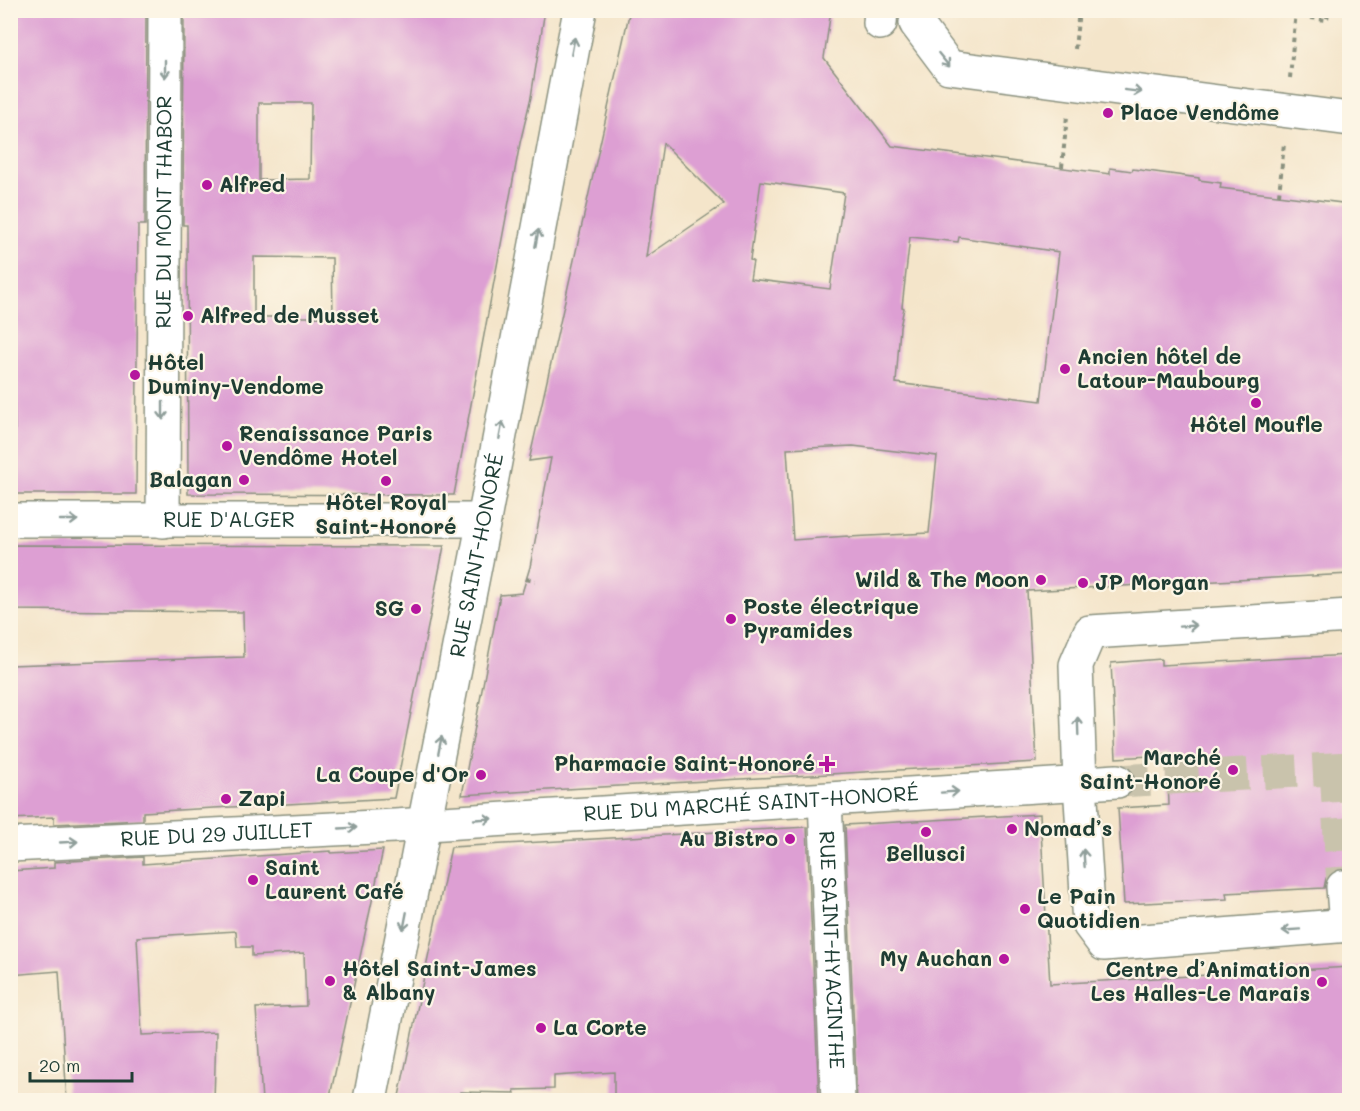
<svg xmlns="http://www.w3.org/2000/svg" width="1360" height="1111" viewBox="0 0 1360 1111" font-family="Mali,sans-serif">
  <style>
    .building { fill: #dd9fd3; fill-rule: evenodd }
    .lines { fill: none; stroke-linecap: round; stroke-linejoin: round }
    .minor-tunnel { stroke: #c9c3ac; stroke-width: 33; stroke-dasharray: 33 16; stroke-linecap: butt }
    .minor-casing { stroke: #8a917f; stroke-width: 36 }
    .path { stroke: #8a917f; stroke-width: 4; stroke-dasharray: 4.5 4.5; stroke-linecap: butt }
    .minor { stroke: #fff; stroke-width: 33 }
    .oneway { stroke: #8f9e9a }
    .poi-dot { fill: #b5179e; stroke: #fcf5e5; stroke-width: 2 }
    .labels { text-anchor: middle; stroke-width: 4.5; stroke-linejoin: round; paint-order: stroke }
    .poi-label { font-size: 21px; font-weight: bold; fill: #1f3d34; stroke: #fcf5e5; text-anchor: start }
    .street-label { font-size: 21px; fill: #1f3d34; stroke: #fcf5e5 }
  </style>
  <rect width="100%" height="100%" fill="#fcf5e5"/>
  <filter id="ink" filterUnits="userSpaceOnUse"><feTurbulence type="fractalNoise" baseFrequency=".0167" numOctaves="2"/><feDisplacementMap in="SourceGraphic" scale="12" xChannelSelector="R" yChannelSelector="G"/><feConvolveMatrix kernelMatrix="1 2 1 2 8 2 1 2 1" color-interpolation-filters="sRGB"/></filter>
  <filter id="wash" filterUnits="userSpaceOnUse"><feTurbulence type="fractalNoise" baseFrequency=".008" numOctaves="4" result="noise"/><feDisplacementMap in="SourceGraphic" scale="24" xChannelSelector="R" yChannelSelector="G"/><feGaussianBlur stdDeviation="1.35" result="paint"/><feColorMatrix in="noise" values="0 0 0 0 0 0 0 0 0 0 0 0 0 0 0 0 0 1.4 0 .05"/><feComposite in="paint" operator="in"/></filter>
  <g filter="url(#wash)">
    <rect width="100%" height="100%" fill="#f4e5ca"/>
    <g id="blocks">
      <!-- building -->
      <path class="building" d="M10,10H146L145,225H138L136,494H10V438H15L14,385H10Z
        M184,10H545L531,97L520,143L454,495L188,494L187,225H183ZM259,103H311L310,179L259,180ZM254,257L332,258L333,317H254Z
        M630,10H831L824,58L892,146L1110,174V168L1132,171L1133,169L1199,178V180L1221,183L1220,188L1350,204V574L1027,591L1037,762L462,795L500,595L522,593L530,567L551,458L529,461ZM663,143L724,204L646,257ZM761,181L844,193L830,289L750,279L753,261L750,260ZM910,237L958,242L959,237L1059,252L1041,401L896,383L900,327L904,308L902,307ZM853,446L937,456L929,533L849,537L848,536L793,540L787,449Z
        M10,545L444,546L394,798L143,812V820L54,824V817L10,819V665L244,657L243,612L10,610Z
        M1350,655V870L1341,868L1332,872L1326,878L1324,888L1226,893L1227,899L1124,904L1118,808L1169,805L1167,755L1116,758L1111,663L1161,659V665Z
        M1040,814L1050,984L1350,967V1101H857L845,825Z
        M807,827L819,1101H614V1072L554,1076V1089L514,1090L515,1093L460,1092L459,1101H398L451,847Z
        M383,850L329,1101H262L256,1008L306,1006L304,953L252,956V947H237L236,931L137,937L142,1035L216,1032L214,1101H67L59,971L10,975V871L54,868V862L143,857V864L331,851V853Z"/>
    </g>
  </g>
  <g filter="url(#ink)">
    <use href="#blocks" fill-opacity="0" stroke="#8a917f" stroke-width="1.5"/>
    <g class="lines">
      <!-- minor-tunnel -->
      <path class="minor-tunnel" d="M1336,769L1343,887
        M1117,781L1350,768"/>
      <defs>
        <g id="minor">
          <path d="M918,10L916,23L949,67L1350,119"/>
          <path d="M880,23L881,10"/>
          <path id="s1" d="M10,520H484"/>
          <path id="s2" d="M163,521L165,10"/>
          <path d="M1350,616L1090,632L1076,665L1080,784L1089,924L1104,944L1350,925"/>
          <path id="s3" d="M825,800L838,1100"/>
          <path id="s4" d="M10,845L395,826L1117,781"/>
          <path d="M1343,887L1346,926"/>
          <path id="s5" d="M370,1100L484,520L580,10"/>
        </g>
      </defs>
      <!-- minor casing -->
      <use href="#minor" class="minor-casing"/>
      <!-- path -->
      <path class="path" d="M1311,10L1310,18L1327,20L1328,10
        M1075,49L1079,10
        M1290,78L1296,10
        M1062,167L1067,116
        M1279,195L1284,143
        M526,579L535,581"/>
      <!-- minor -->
      <use href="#minor" class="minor"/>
    </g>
    <!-- one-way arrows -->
    <defs><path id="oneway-shaft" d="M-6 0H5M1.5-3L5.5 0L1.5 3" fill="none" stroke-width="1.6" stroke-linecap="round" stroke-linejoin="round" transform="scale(1.5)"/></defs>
    <g class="oneway">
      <use href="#oneway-shaft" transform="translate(573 46) rotate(-79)"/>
      <use href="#oneway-shaft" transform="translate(944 60) rotate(51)"/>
      <use href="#oneway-shaft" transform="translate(165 69) rotate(90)"/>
      <use href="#oneway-shaft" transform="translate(1133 91) rotate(7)"/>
      <use href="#oneway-shaft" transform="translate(537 238) rotate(-79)"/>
      <use href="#oneway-shaft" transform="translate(163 411) rotate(90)"/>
      <use href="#oneway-shaft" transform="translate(501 430) rotate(-79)"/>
      <use href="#oneway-shaft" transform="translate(69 520)"/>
      <use href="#oneway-shaft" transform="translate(1188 626) rotate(-4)"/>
      <use href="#oneway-shaft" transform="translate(1078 726) rotate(-92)"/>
      <use href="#oneway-shaft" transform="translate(440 745) rotate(-79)"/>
      <use href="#oneway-shaft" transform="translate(950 792) rotate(-4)"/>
      <use href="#oneway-shaft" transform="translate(483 819) rotate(-3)"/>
      <use href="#oneway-shaft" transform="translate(348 828) rotate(-3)"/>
      <use href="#oneway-shaft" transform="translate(69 842) rotate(-3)"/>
      <use href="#oneway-shaft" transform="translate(1084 858) rotate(-94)"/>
      <use href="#oneway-shaft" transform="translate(405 921) rotate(101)"/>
      <use href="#oneway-shaft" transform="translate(1291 930) rotate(176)"/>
    </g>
  </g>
  <!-- markers -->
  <g class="poi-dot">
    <circle cx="1108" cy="113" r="6"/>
    <circle cx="207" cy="185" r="6"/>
    <circle cx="188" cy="316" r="6"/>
    <circle cx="1065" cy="369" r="6"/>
    <circle cx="135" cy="375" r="6"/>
    <circle cx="1256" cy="403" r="6"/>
    <circle cx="227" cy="446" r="6"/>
    <circle cx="244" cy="480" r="6"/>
    <circle cx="386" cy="481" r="6"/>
    <circle cx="1041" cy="580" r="6"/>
    <circle cx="1083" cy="583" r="6"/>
    <circle cx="416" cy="609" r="6"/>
    <circle cx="731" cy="619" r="6"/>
    <path d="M824 755h6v6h6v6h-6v6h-6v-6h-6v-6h6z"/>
    <circle cx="1233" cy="770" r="6"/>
    <circle cx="481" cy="775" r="6"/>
    <circle cx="226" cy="799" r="6"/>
    <circle cx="1012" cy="829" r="6"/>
    <circle cx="926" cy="832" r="6"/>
    <circle cx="790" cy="839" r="6"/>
    <circle cx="253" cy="880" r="6"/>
    <circle cx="1025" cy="909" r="6"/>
    <circle cx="1004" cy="959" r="6"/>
    <circle cx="330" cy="981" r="6"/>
    <circle cx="1322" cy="982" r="6"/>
    <circle cx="541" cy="1028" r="6"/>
  </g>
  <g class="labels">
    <!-- poi labels -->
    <g class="poi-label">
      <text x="1120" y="120">Place Vendôme</text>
      <text x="219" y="192">Alfred</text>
      <text x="200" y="323">Alfred de Musset</text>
      <text x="1077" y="364">Ancien hôtel de<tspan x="1077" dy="24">Latour-Maubourg</tspan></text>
      <text x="147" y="370">Hôtel<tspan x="147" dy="24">Duminy-Vendome</tspan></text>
      <text x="1256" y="432" text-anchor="middle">Hôtel Moufle</text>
      <text x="239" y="441">Renaissance Paris<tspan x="239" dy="24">Vendôme Hotel</tspan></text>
      <text x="232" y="487" text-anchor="end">Balagan</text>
      <text x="386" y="510" text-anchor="middle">Hôtel Royal<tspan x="386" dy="24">Saint-Honoré</tspan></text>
      <text x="1029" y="587" text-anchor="end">Wild &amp; The Moon</text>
      <text x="1095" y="590">JP Morgan</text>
      <text x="743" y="614">Poste électrique<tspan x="743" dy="24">Pyramides</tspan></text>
      <text x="404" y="616" text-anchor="end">SG</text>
      <text x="1221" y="765" text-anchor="end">Marché<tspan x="1221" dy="24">Saint-Honoré</tspan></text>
      <text x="815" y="771" text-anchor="end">Pharmacie Saint-Honoré</text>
      <text x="469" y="782" text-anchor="end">La Coupe d'Or</text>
      <text x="238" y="806">Zapi</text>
      <text x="1024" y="836">Nomad’s</text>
      <text x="778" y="846" text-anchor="end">Au Bistro</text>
      <text x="926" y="861" text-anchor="middle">Bellusci</text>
      <text x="265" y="875">Saint<tspan x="265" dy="24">Laurent Café</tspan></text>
      <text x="1037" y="904">Le Pain<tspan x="1037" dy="24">Quotidien</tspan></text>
      <text x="992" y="966" text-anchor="end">My Auchan</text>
      <text x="342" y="976">Hôtel Saint-James<tspan x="342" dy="24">&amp; Albany</tspan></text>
      <text x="1310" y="977" text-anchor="end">Centre d’Animation<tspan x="1310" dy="24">Les Halles-Le Marais</tspan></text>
      <text x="553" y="1035">La Corte</text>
    </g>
    <!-- street labels -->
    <g class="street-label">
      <text dy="7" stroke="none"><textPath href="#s2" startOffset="309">RUE DU MONT THABOR</textPath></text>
      <text dy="7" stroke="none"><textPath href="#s1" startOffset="219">RUE D'ALGER</textPath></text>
      <text dy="7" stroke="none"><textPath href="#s5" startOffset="555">RUE SAINT-HONORÉ</textPath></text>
      <text dy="7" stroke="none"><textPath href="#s4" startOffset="742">RUE DU MARCHÉ SAINT-HONORÉ</textPath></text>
      <text dy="7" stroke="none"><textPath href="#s4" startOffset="207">RUE DU 29 JUILLET</textPath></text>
      <text dy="7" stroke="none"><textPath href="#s3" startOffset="150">RUE SAINT-HYACINTHE</textPath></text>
    </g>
  </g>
  <!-- margin -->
  <rect width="1360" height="1111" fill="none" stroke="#fcf5e5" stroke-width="36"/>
  <!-- scale -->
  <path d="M30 1072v9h102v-9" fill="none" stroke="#1f3d34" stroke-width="3"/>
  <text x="39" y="1072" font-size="18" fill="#1f3d34" stroke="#fcf5e5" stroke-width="4.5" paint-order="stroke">20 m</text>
</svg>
